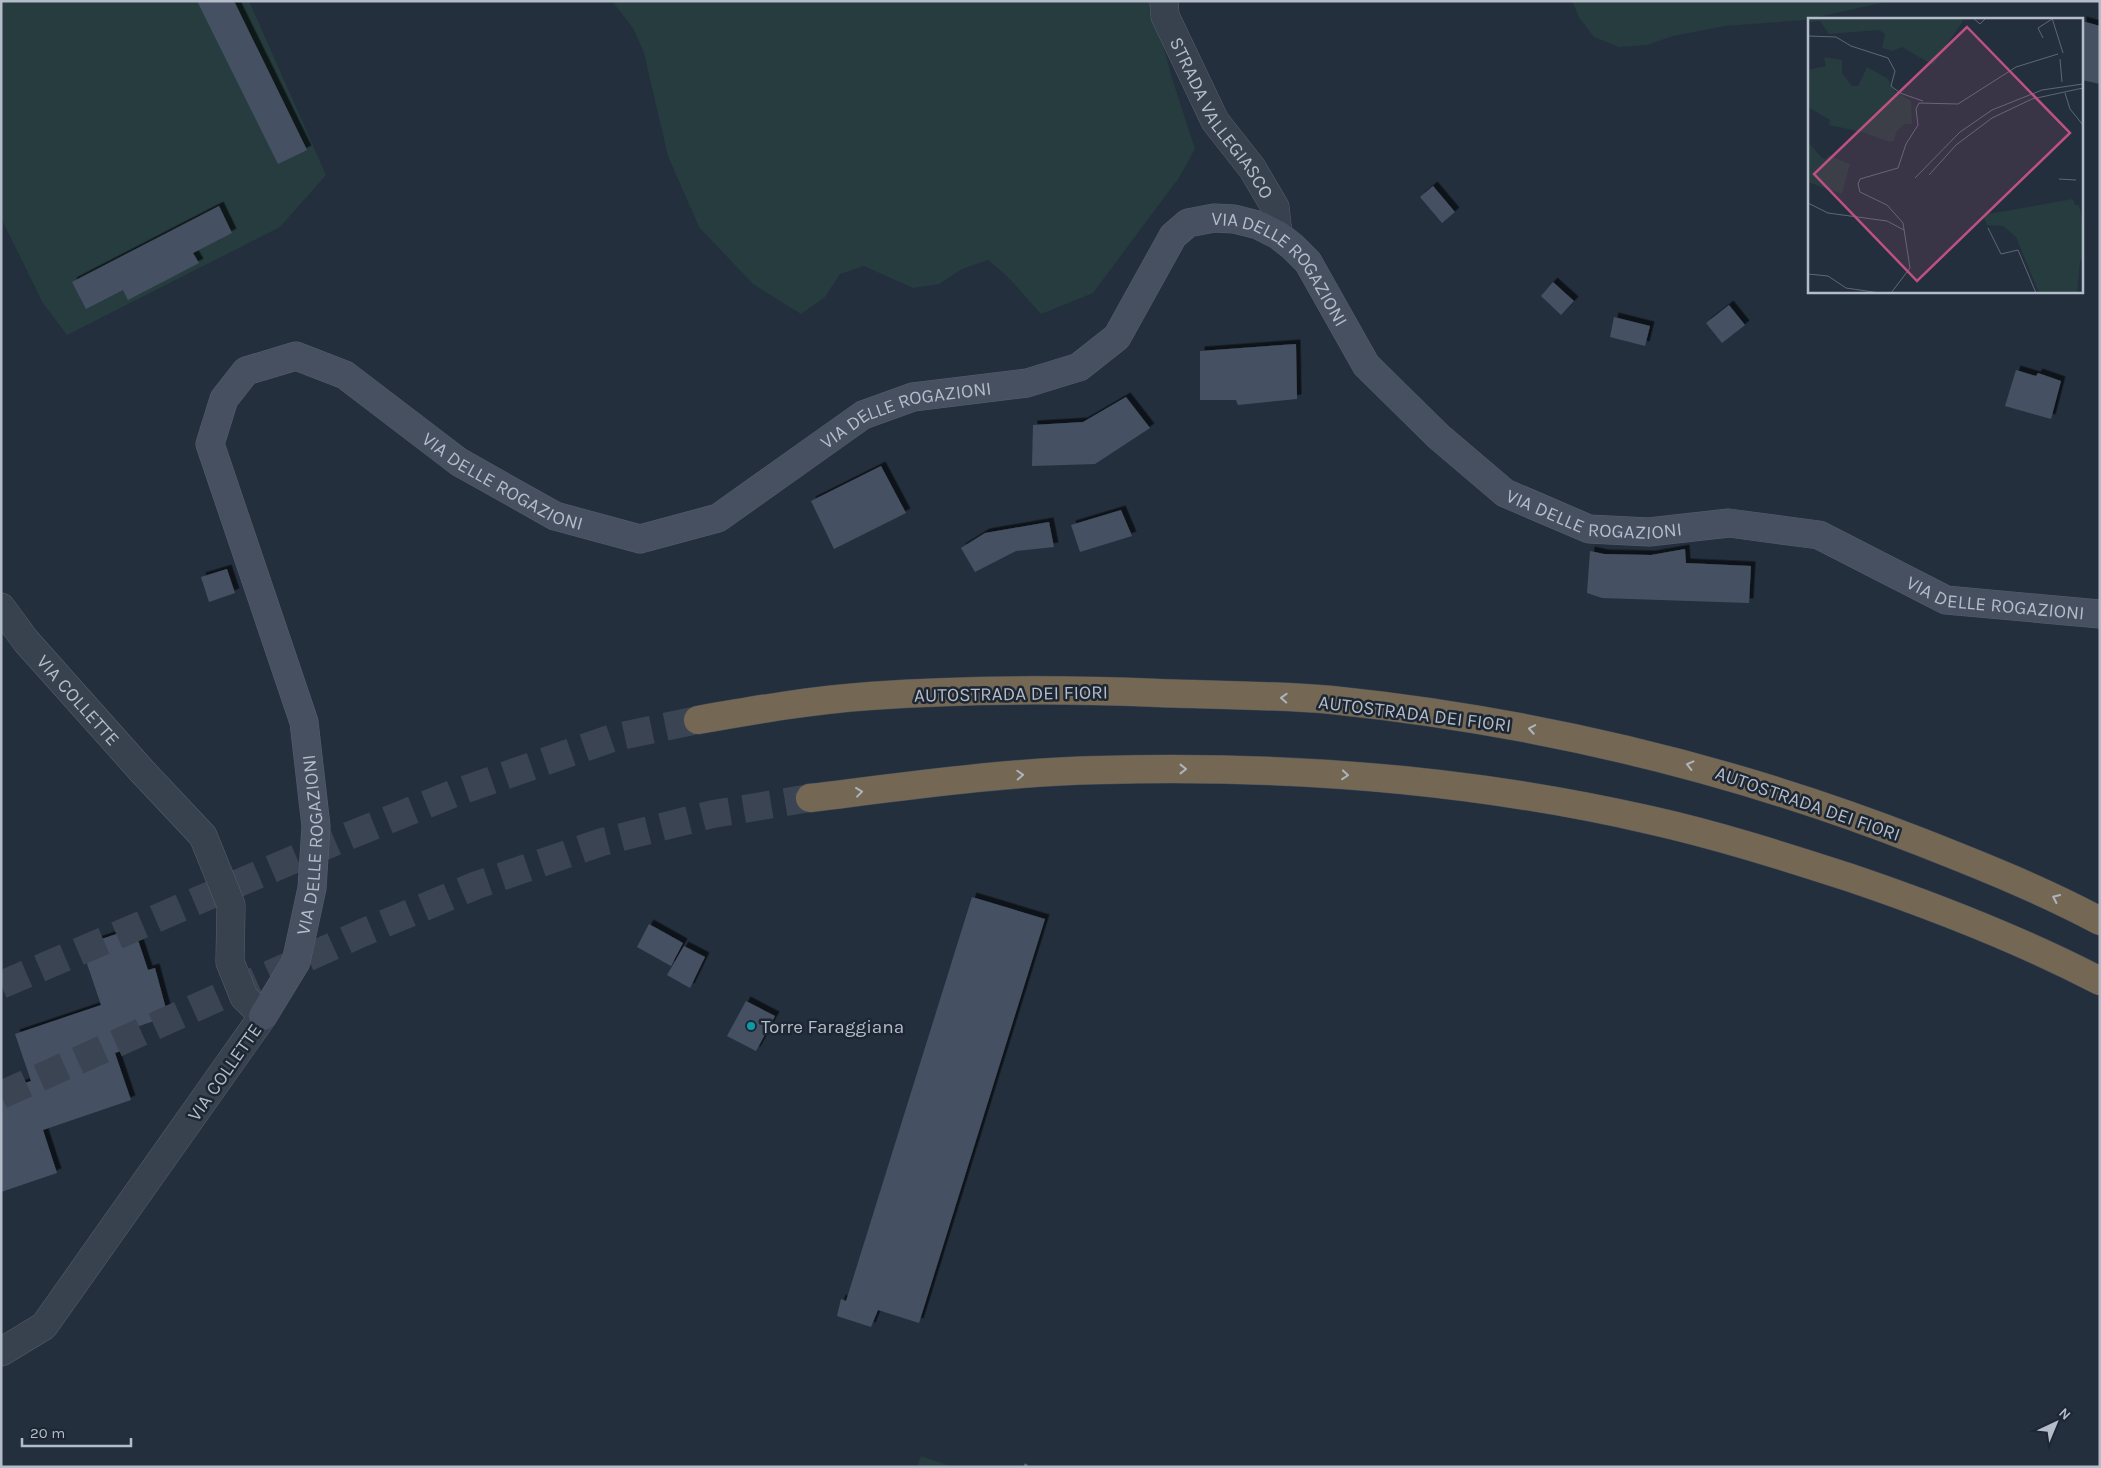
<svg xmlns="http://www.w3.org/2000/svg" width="2101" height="1468" viewBox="0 0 2101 1468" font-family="Karla,sans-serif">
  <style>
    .green { fill: #263c3f }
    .building { fill: #455162; filter: url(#shadow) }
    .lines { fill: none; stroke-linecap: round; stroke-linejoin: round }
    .highway-tunnel { stroke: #3a4453; stroke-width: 28; stroke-dasharray: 28 14; stroke-linecap: butt }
    .street-casing { stroke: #565f6c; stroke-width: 29 }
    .secondary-casing { stroke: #565f6c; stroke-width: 29 }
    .highway-casing { stroke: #434c59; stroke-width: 29 }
    .street { stroke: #38414e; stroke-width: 28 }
    .secondary { stroke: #465061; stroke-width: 28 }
    .highway { stroke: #746855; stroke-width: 28 }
    .rail { stroke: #5a6575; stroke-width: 4; stroke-dasharray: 5 5; stroke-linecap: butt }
    .oneway { stroke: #aeb4bd }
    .culture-dot { fill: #0f9aa8; stroke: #1d2633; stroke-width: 2 }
    .labels { text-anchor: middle; stroke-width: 5; stroke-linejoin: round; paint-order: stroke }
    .street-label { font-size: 19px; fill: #b4bcc9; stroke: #1d2633 }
    .poi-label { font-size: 19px; fill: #b4bcc9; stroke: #1d2633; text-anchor: start }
    .inset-road { fill: none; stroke: #5e6776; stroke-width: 1 }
    .view { fill: #bd5182; fill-opacity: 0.15; stroke: #bd5182; stroke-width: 2.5 }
    .inset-edge { fill: none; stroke: #b4bcc9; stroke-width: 2.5 }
  </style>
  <defs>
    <filter id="shadow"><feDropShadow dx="4.5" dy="-4.5" stdDeviation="0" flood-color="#0009"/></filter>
  </defs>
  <rect width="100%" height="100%" fill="#242f3e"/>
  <!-- green -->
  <path class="green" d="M1,1H249L326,175L280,227L67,335L43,303L1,218Z
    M612,1H1151L1172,78L1195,149L1178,179L1093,293L1041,314L1007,276L988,260L962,269L939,284L913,288L864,266L840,274L825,297L801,314L753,284L699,227L668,156L644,53L633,28Z
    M1572,1H1890L1805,20L1725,26L1673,36L1647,45L1619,47L1594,37L1579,17Z
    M921,1456L953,1467H954H917Z"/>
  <!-- building -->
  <path class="building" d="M197,1H234L307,150L278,164Z
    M2082,21L2100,26V84L2082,80Z
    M1433,186L1455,212L1442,223L1420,197Z
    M219,206L232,233L193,253L199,263L128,300L123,290L86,309L72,282Z
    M1553,282L1574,301L1561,315L1541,296Z
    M1729,305L1745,325L1722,343L1706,323Z
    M1614,317L1650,326L1645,346L1610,337Z
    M1296,344L1297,399L1238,405L1236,400H1200V351Z
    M2016,370L2036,376L2038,373L2061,381L2051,419L2005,406Z
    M1126,397L1150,428L1095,464L1032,466L1033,425L1083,422Z
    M881,466L906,513L834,549L811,501Z
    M1121,510L1132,536L1080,552L1071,525Z
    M1049,522L1054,547L1016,551L975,572L961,548L985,533Z
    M1685,549L1686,563L1751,566L1749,603L1602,598L1587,593L1590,551L1604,554L1651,555Z
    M227,569L235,593L209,602L201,577Z
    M972,897L1045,919L919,1323L878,1310L871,1327L837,1316L841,1299L846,1301Z
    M649,924L683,943L671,966L637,947Z
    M134,928L148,970L155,968L168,1016L125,1031L130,1048L115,1053L131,1100L43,1130L57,1173L1,1192V1091L31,1081L15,1034L101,1005L81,946Z
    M684,946L705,957L690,988L667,975Z
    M746,1001L775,1016L756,1051L727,1036Z"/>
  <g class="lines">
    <!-- highway-tunnel -->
    <path class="highway-tunnel" d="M1,985L346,837L455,793L612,738L698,720
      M1,1095L362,933L477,885L602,842L713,814L810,798"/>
    <defs>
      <g id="street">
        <path id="s1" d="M1164,1L1165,16L1215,121L1252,168L1275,207L1278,235"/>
        <path id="s2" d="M1,607L26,641L141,770L203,836L231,905L230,962L244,997L263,1016L44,1326L1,1352"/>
      </g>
      <g id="secondary">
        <path id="s3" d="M263,1016L296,962L312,888L316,826L304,722L210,444L224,399L246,371L296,356L345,375L459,462L555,516L640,539L718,518L863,415L913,397L1027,383L1079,367L1117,337L1173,236L1188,223L1214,218L1234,219L1258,225L1278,235L1293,247L1308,262L1366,365L1438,436L1505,493L1589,529L1649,532L1729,523L1819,535L1946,600L2100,614"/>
      </g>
      <path id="highway" d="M698,720C755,710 812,700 870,696C966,689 1062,689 1159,693C1217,695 1275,695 1332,700C1535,721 1732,768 1921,842C1982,866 2042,890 2100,921
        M810,798C907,786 1004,772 1101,770C1285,765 1471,779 1650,820C1717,835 1783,856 1848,877C1934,906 2019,939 2100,981"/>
    </defs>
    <!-- street casing -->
    <use href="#street" class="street-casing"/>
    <!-- secondary casing -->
    <use href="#secondary" class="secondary-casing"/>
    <!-- highway casing -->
    <use href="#highway" class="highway-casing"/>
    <!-- street -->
    <use href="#street" class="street"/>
    <!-- secondary -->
    <use href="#secondary" class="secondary"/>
    <!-- highway -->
    <use href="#highway" class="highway"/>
    <!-- rail -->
    <path class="rail" d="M1024,1465L1027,1467"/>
  </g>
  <!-- one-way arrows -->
  <defs><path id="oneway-chevron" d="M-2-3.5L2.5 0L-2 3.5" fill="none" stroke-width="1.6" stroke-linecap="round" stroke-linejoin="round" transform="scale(1.25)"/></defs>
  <g class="oneway">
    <use href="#oneway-chevron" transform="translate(1284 698) rotate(-177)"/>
    <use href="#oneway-chevron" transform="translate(1532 729) rotate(-170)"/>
    <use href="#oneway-chevron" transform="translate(1690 765) rotate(-166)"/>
    <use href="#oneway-chevron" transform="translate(1183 769)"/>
    <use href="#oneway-chevron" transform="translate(1020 775) rotate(-3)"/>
    <use href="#oneway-chevron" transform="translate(1345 775) rotate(5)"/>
    <use href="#oneway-chevron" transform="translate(859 792) rotate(-7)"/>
    <use href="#oneway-chevron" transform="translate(2056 898) rotate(-155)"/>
  </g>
  <!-- markers -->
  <circle class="culture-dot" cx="751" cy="1026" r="5"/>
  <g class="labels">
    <!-- street labels -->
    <g class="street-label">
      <text dy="7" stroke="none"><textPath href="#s1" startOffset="132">STRADA VALLEGIASCO</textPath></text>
      <text dy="7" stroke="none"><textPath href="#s3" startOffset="1908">VIA DELLE ROGAZIONI</textPath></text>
      <text dy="7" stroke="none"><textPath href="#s3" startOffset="1428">VIA DELLE ROGAZIONI</textPath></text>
      <text dy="7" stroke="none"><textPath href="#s3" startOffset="978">VIA DELLE ROGAZIONI</textPath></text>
      <text dy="7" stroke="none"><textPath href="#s3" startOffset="2328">VIA DELLE ROGAZIONI</textPath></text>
      <text dy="7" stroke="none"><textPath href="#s3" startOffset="2748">VIA DELLE ROGAZIONI</textPath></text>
      <text transform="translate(1011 693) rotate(-1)" y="7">AUTOSTRADA DEI FIORI</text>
      <text dy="7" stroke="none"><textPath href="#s2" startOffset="121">VIA COLLETTE</textPath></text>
      <text transform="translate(1415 713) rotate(7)" y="7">AUTOSTRADA DEI FIORI</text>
      <text transform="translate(1808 803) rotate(19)" y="7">AUTOSTRADA DEI FIORI</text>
      <text dy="7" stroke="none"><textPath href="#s3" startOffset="182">VIA DELLE ROGAZIONI</textPath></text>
      <text transform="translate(224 1072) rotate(-55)" y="7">VIA COLLETTE</text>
    </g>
    <!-- poi labels -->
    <g class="poi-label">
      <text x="761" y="1033">Torre Faraggiana</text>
    </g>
  </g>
  <!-- overview -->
  <g transform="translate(1808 18)">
    <rect width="275" height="275" fill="#242f3e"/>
    <path d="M0,0H154L155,3L125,47L94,29L85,33L74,30L77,16L71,12L21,16L12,3L2,4ZM16,39L34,42V55L44,68H50L59,49L79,60L88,74L103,83L104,106H96L88,115L86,123L81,124L54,114L21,107L22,102L0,89V52L18,48ZM0,124L14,140L18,141L20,137L42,146L34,176L0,164ZM265,181L267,187H271L275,205V239L272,243L269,275H231L208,219L195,208L179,207L175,197Z" fill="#263c3f"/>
    <path class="inset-road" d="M165,0L172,6L178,0M244,0L255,35M0,18L28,19L43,28L80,40L87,53L83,68L92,75L115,83M235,20L230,10L244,1M252,41L254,64M257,75L262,91L275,107M275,110V153M121,157L148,127L184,100L224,81L275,70M107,160L152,114L184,92L234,72L275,66M251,161L268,162M0,185L20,195L79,203L96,212M180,210L193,236L210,232L228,275M0,256L20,258L38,270L72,275M83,275L102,250L95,205L79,187L52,174L50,166L52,161L90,150L98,126L110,107L108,91L111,85L150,86L208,49L250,36"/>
    <path class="view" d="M159,9L262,115L109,263L6,156Z"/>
    <rect width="275" height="275" class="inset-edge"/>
  </g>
  <!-- border -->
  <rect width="2101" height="1468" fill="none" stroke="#b4bcc9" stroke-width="5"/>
  <!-- north arrow -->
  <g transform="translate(2056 1423) rotate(44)" stroke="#1d2633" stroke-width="4" paint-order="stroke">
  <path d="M0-4L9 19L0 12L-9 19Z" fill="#b4bcc9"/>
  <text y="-8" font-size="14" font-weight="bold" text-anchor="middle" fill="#b4bcc9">N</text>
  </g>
  <!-- scale -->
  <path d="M22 1438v8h109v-8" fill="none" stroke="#b4bcc9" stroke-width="2.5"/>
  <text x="30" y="1438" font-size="15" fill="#b4bcc9" stroke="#1d2633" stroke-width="4" paint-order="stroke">20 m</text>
</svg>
